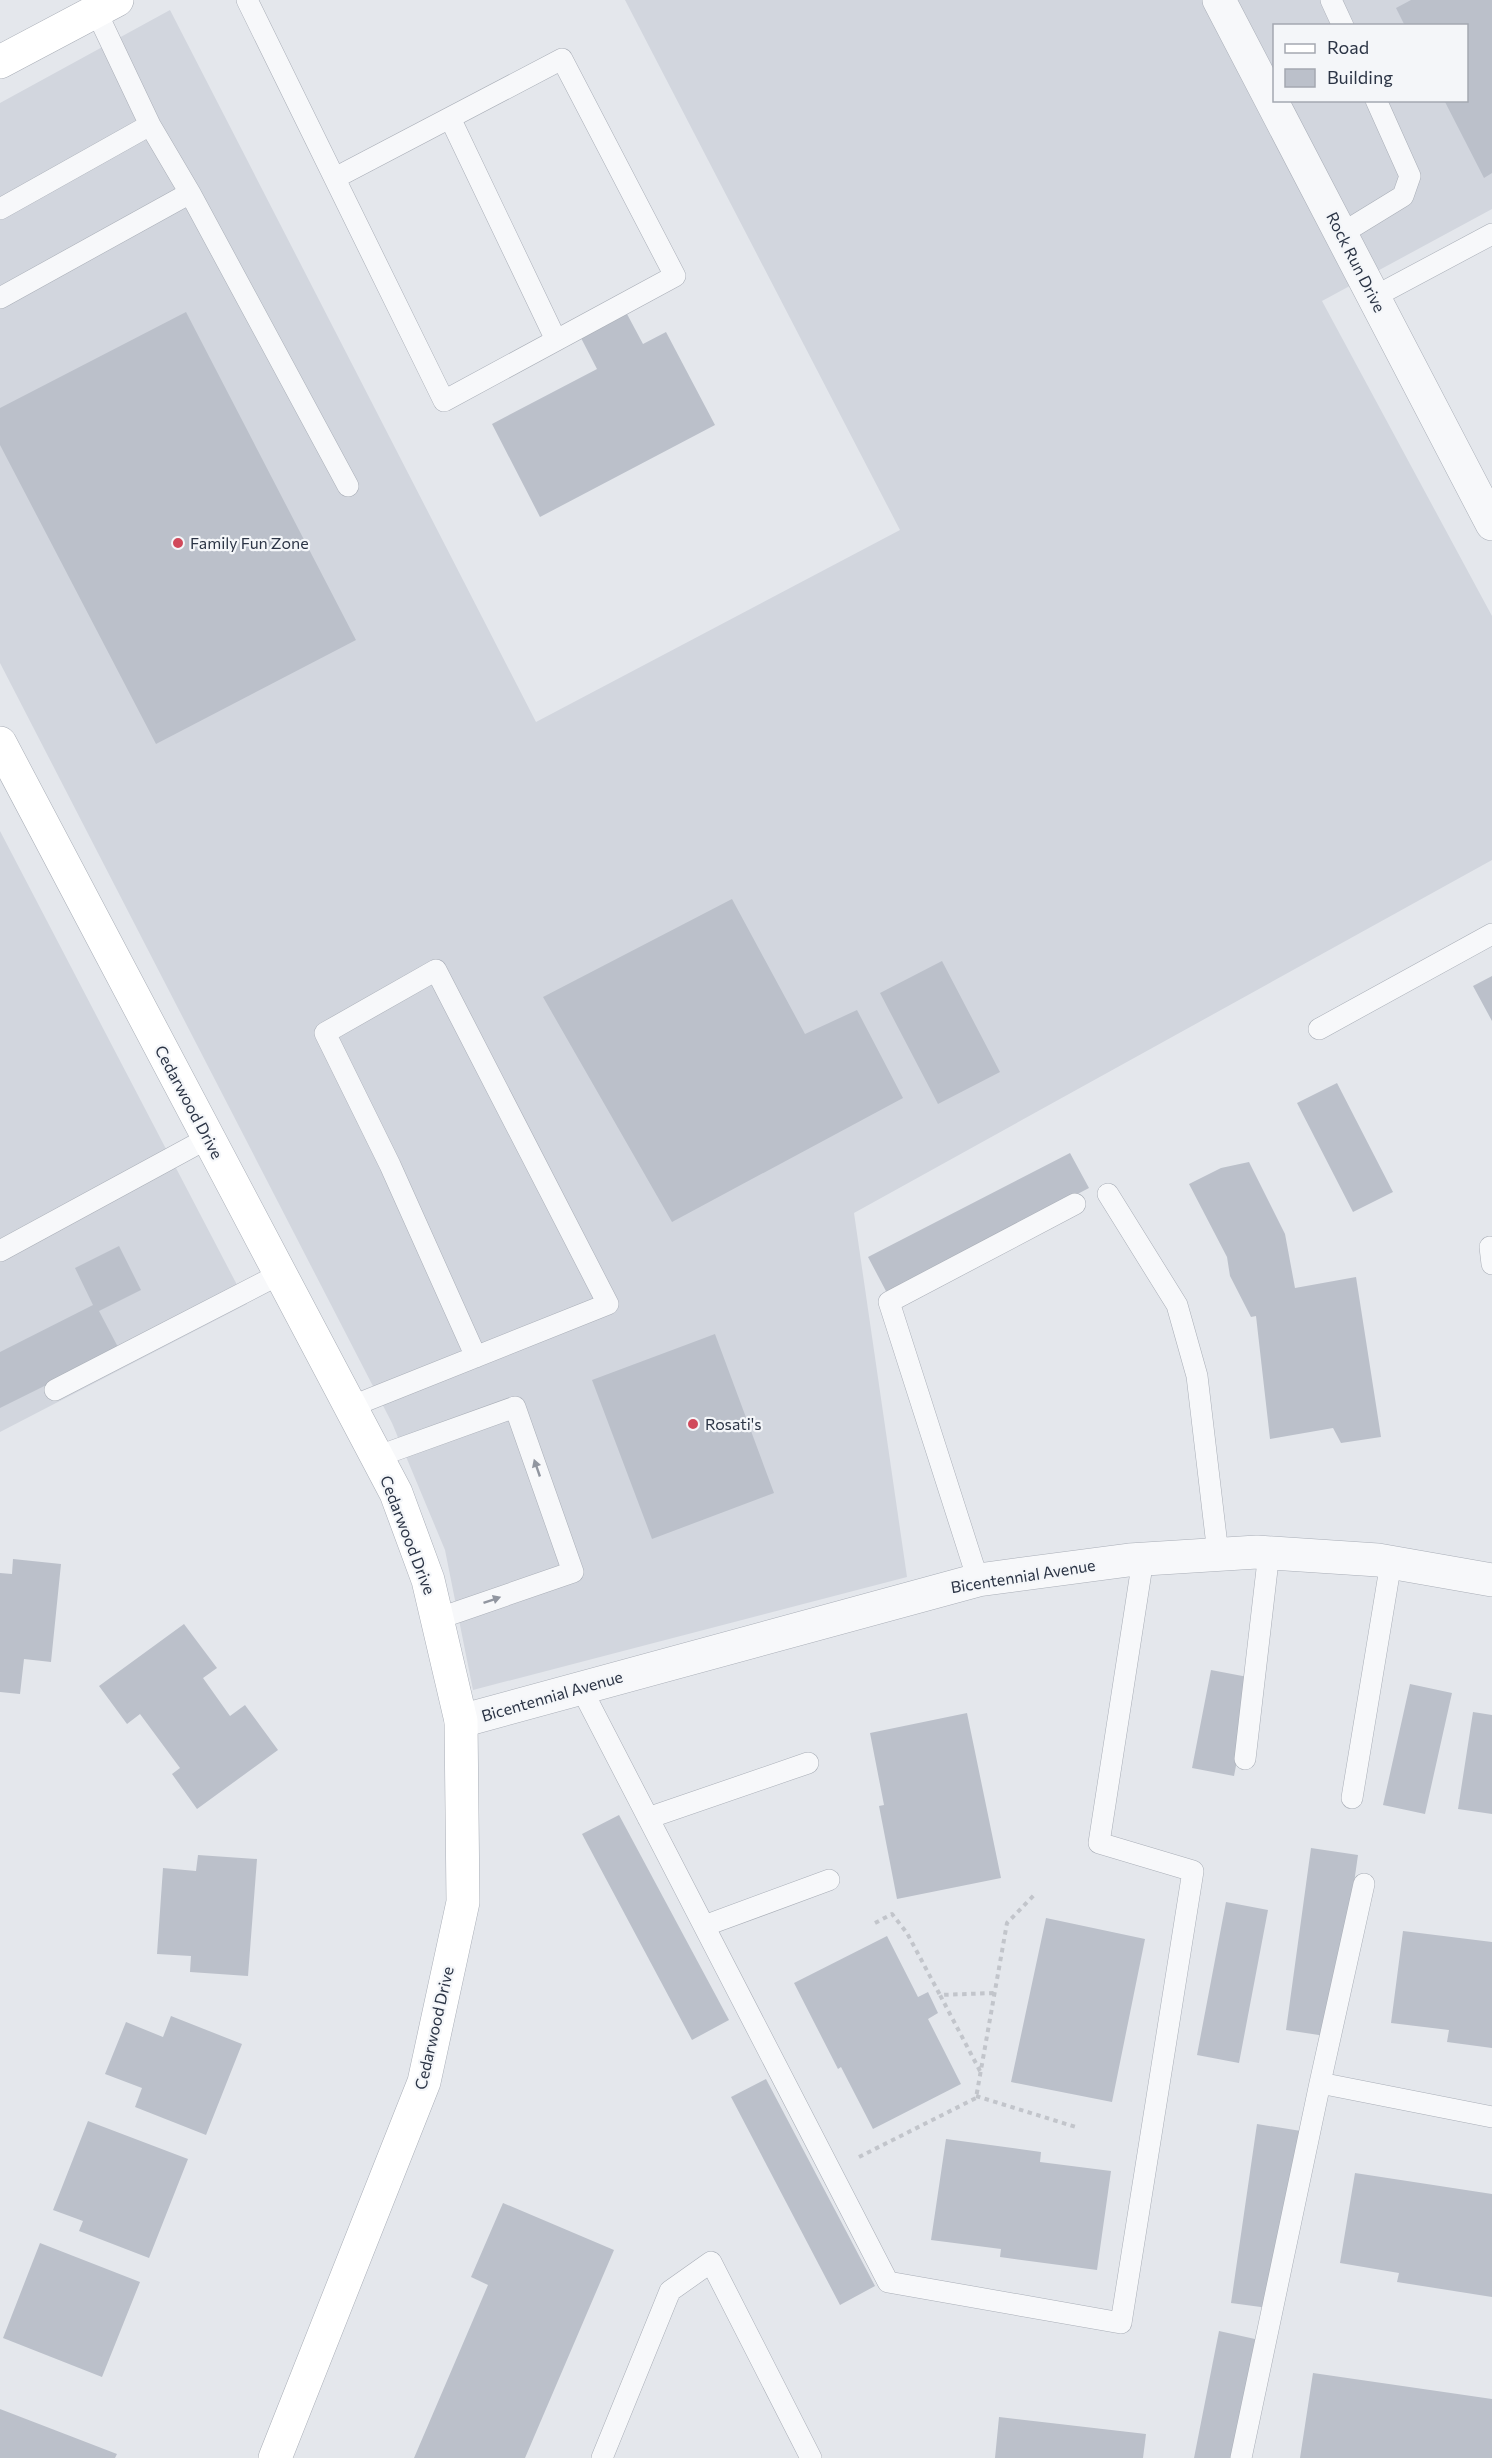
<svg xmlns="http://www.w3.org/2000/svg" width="1492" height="2458" viewBox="0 0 1492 2458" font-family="Commissioner,sans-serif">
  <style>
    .built { fill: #d2d6de; fill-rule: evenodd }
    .building { fill: #bbc0ca }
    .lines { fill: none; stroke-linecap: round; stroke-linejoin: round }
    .lane-casing { stroke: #a9aeb7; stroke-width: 22 }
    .street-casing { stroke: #a9aeb7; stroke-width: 34 }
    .secondary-casing { stroke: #a9aeb7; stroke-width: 34 }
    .path { stroke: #c2c5cb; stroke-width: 4; stroke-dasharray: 4.5 4.5; stroke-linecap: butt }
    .lane { stroke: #f7f8fa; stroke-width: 21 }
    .street { stroke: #f7f8fa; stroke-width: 33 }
    .secondary { stroke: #fff; stroke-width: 33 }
    .oneway { fill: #9196a0 }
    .poi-dot { fill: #d1495b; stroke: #f4f6f9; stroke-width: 2 }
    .labels { text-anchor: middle; stroke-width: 4.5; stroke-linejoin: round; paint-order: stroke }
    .street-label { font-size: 16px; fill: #2b3445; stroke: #f4f6f9 }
    .poi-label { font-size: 16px; fill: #2b3445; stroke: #f4f6f9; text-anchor: start }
  </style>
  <rect width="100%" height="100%" fill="#e4e7ec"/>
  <!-- built -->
  <path class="built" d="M625,0H1492V209L1322,301L1492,616V860L854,1213L907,1577L473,1690L445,1550L392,1423L0,663V103L170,10L536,722L900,530ZM1274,26H1466V100H1274Z
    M0,831L247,1304L0,1432Z"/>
  <!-- building -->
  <path class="building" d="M1411,0H1492V173L1484,178L1444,100H1466V26H1405L1396,8Z
    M186,312L356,640L156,744L0,445V408Z
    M627,314L643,344L666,332L715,425L540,517L492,424L597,369L581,338Z
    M732,899L805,1034L857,1010L903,1098L672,1222L543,997Z
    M942,961L1000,1072L938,1104L880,993Z
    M1492,976V1021L1473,986Z
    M1337,1083L1393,1192L1353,1212L1297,1103Z
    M1070,1153L1089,1188L887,1293L868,1257Z
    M1249,1162L1285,1234L1295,1288L1356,1277L1381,1437L1341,1443L1333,1428L1270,1439L1256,1316L1251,1317L1230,1276L1227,1257L1189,1184L1221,1168Z
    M119,1246L141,1290L99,1311L119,1349L0,1408V1352L93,1305L75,1268Z
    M715,1334L774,1493L652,1539L592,1380Z
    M13,1559L61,1564L51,1662L24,1659L20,1694L0,1692V1573L12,1574Z
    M184,1624L217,1668L203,1678L230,1716L245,1705L278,1750L197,1809L172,1774L180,1768L140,1714L127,1724L99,1686Z
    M1211,1670L1253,1678L1234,1776L1192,1768Z
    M1410,1684L1452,1693L1425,1814L1383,1805Z
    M1473,1712L1492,1715V1814L1458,1809Z
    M967,1713L1001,1878L897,1899L879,1806L884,1805L870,1733Z
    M619,1815L729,2020L692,2040L582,1834Z
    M1311,1848L1358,1855L1332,2037L1286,2030Z
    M198,1855L257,1859L248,1976L190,1972L191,1956L157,1954L163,1868L196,1871Z
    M1226,1902L1268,1910L1239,2063L1197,2055Z
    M1046,1918L1145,1939L1112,2102L1011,2082Z
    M1403,1931L1492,1942V2048L1447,2042L1449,2030L1391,2023Z
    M887,1936L918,1997L928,1992L938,2013L928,2019L961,2084L873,2129L841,2067L838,2069L794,1983Z
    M171,2016L242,2044L206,2135L135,2107L142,2088L105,2074L126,2022L163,2037Z
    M766,2079L875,2286L840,2305L731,2097Z
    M88,2121L188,2159L149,2258L79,2231L83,2221L53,2210Z
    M1257,2124L1301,2131L1275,2309L1231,2303Z
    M946,2139L1041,2152L1040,2162L1111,2171L1097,2270L1000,2257L1001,2249L931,2240Z
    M1355,2173L1492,2194V2297L1397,2282L1399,2273L1340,2263Z
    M503,2203L614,2250L525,2458H414L488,2285L471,2277Z
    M40,2243L140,2282L102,2377L3,2338Z
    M1219,2331L1264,2341L1241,2458H1194Z
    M1313,2373L1492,2399V2458H1300Z
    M0,2409L117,2454L115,2458H0Z
    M999,2417L1146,2434L1143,2458H995Z"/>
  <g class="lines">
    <defs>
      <path id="lane" d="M247,0L444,401L675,276L562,59L335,178
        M1331,0L1343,26
        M96,11L150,125
        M450,118L556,340
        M0,209L150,125L190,193
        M1341,234L1403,196L1410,176L1376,100
        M1374,297L1492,234
        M0,298L190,193L348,486
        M1319,1029L1492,934
        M1108,1194L1177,1305L1197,1376L1218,1554
        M1490,1247L1492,1264
        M0,1251L208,1138
        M55,1390L280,1274
        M350,1407L608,1304L436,970L325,1033L390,1165L476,1357
        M376,1457L515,1407L573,1572L437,1619
        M978,1580L889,1302L1075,1204
        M581,1688L888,2282L1121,2323L1193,1871L1099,1843L1143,1559
        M1245,1759L1269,1552
        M1352,1798L1391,1562
        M648,1818L808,1763
        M1364,1884L1320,2083L1492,2117
        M704,1926L829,1880
        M602,2458L670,2291L711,2262L811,2458
        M1241,2458L1320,2083"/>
      <path id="street" d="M1219,0L1492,524
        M461,1721L978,1580L1129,1560L1257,1552L1378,1560L1492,1580"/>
      <path id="secondary" d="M0,62L117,0
        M0,743L396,1493L428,1580L461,1721L463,1902L424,2082L275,2458"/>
    </defs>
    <!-- lane casing -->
    <use href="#lane" class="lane-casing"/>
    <!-- street casing -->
    <use href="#street" class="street-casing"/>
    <!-- secondary casing -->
    <use href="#secondary" class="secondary-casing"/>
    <!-- path -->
    <path class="path" d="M875,1923L892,1914L907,1933L940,1995
      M980,2071L940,1995L994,1993
      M976,2096L1079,2128
      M859,2157L976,2098L1007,1923L1036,1893"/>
    <!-- lane -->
    <use href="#lane" class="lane"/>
    <!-- street -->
    <use href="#street" class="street"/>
    <!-- secondary -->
    <use href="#secondary" class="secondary"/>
  </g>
  <!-- one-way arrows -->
  <defs><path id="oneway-solid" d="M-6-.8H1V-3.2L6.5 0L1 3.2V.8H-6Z" transform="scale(1.5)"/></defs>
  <g class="oneway">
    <use href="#oneway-solid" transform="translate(537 1468) rotate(-109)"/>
    <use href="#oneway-solid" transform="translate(492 1600) rotate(-19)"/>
  </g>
  <!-- markers -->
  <g class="poi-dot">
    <circle cx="178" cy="543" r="6"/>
    <circle cx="693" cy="1424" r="6"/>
  </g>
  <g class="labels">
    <!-- street labels -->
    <g class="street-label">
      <text transform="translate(1356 262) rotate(63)" y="6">Rock Run Drive</text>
      <text transform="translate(189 1102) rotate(62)" y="6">Cedarwood Drive</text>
      <text transform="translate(408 1535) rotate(69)" y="6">Cedarwood Drive</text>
      <text transform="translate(1023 1576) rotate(-9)" y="6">Bicentennial Avenue</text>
      <text transform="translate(552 1696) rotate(-16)" y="6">Bicentennial Avenue</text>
      <text transform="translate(434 2028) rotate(-77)" y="6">Cedarwood Drive</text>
    </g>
    <!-- poi labels -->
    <g class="poi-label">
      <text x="190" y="549">Family Fun Zone</text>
      <text x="705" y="1430">Rosati's</text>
    </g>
  </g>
  <!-- legend -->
  <rect x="1273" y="24" width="195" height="78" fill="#f4f6f9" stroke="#a4a8b1" stroke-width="1.5"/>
  <rect x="1285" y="44" width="30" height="9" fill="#ffffff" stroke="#a4a8b1" stroke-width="1.5"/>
  <text x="1327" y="54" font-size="18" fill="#2b3445">Road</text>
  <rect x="1285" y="69" width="30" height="18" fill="#bbc0ca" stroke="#a4a8b1" stroke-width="1.5"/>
  <text x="1327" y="84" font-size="18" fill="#2b3445">Building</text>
</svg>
